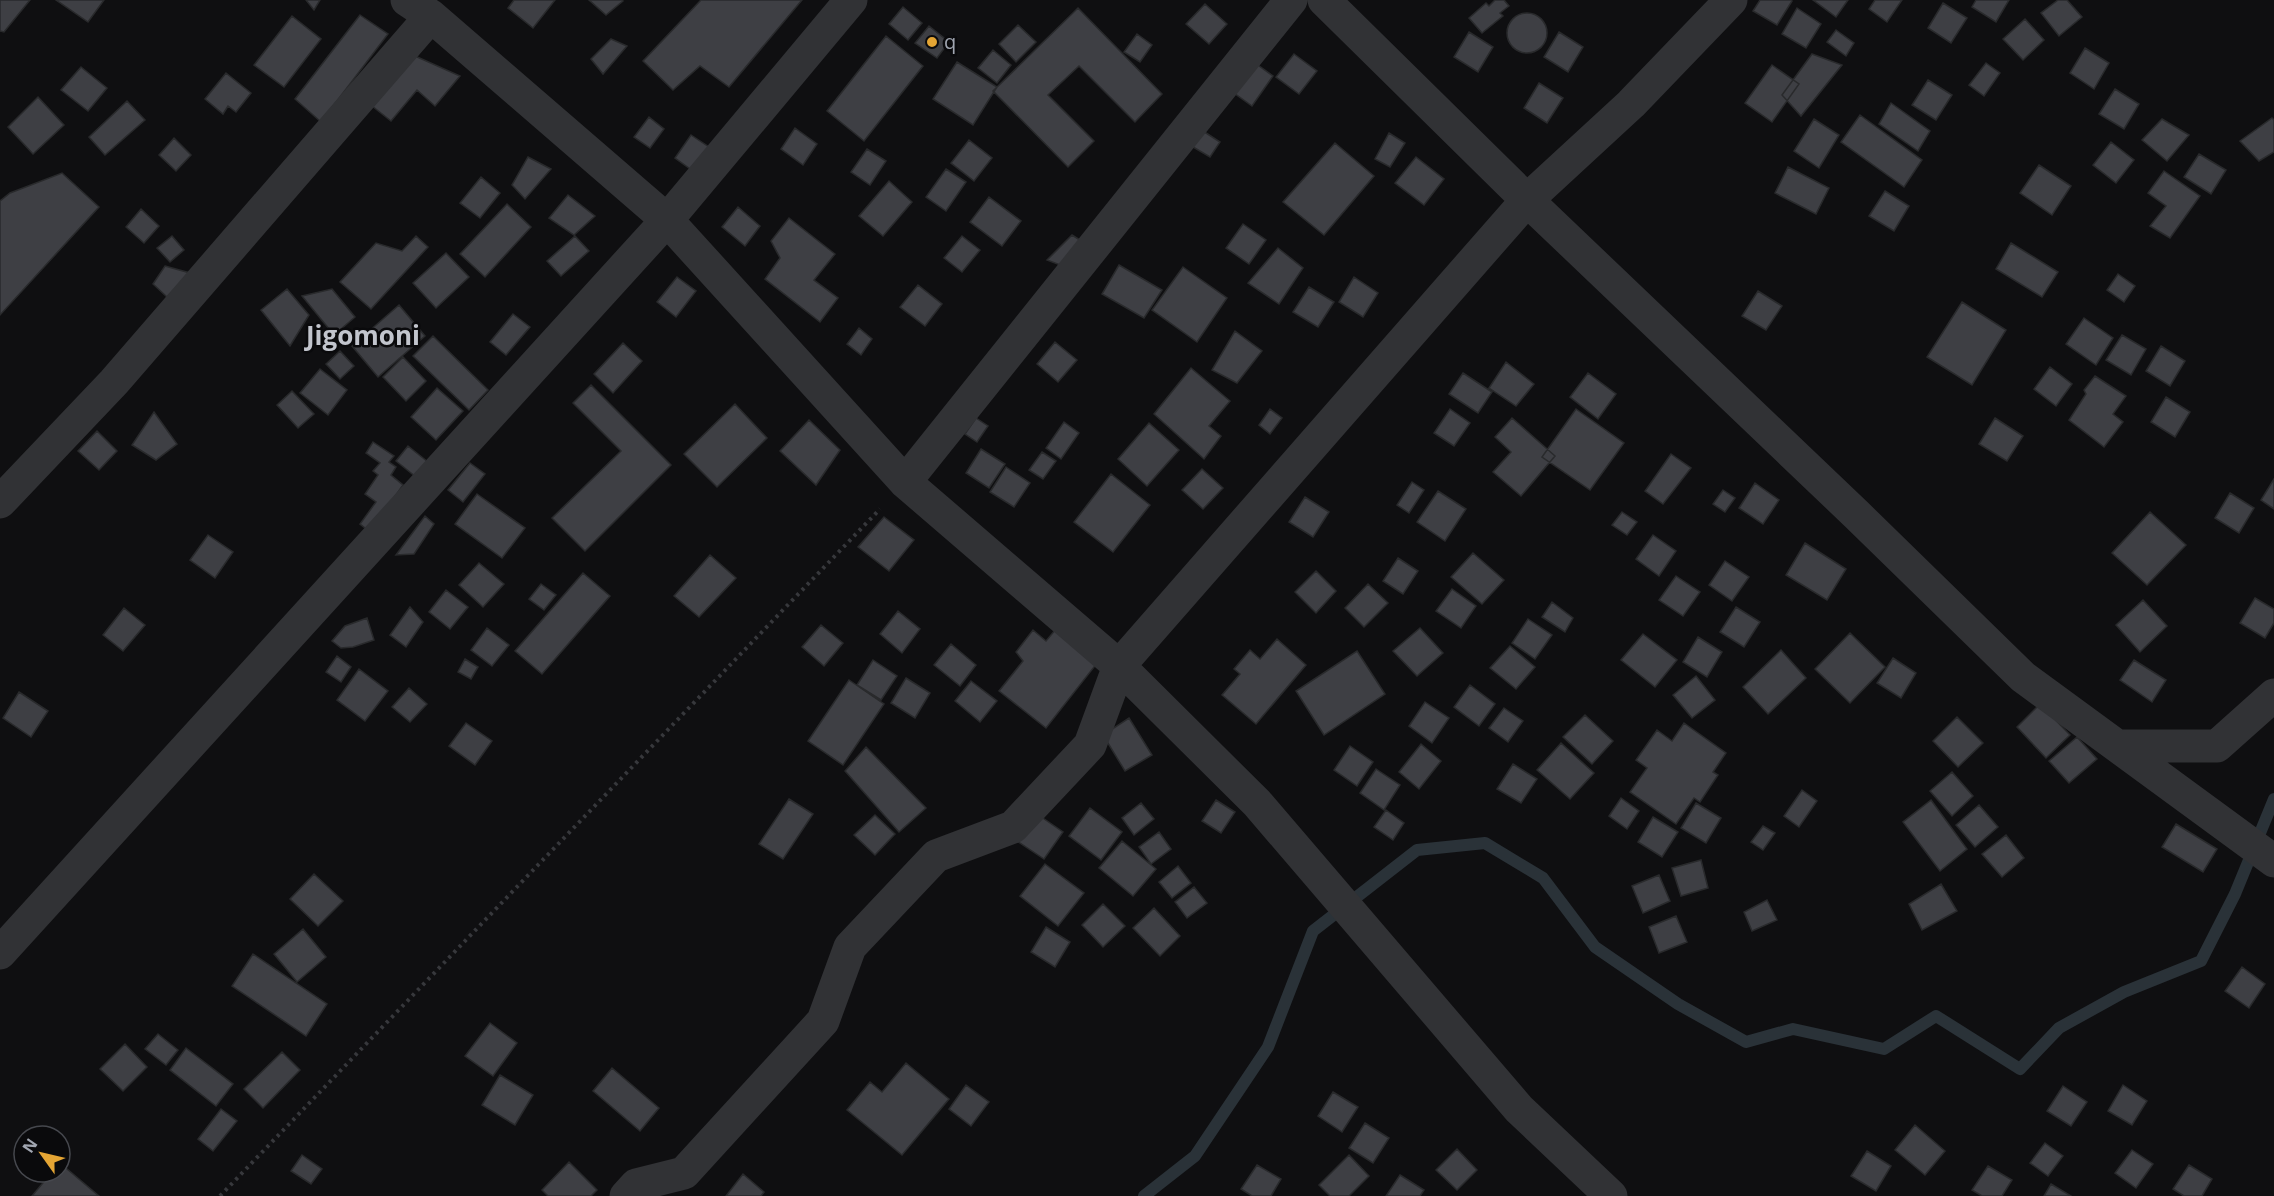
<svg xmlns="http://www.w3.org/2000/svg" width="2274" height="1196" viewBox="0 0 2274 1196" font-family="'Open Sans',sans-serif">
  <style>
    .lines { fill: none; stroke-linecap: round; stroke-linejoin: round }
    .stream { stroke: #2a3238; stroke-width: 12 }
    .building { fill: #3e3f44; stroke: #292a2c; stroke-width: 1.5 }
    .path { stroke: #37383c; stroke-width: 4; stroke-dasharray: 3 4.5; stroke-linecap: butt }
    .street { stroke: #313235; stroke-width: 33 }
    .poi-dot { fill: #e4a534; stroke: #0a0a0c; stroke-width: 2 }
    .labels { text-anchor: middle; stroke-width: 5; stroke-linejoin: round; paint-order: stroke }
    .poi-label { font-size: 20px; fill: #a1a6b1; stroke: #0a0a0c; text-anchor: start }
    .district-label { font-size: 26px; font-weight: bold; fill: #c2c5cd; stroke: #0a0a0c }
  </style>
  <rect width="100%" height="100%" fill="#0f0f11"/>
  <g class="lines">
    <!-- stream -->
    <path class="stream" d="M1144,1196L1195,1156L1268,1047L1313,931L1417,850L1485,843L1543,878L1595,947L1678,1004L1746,1042L1793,1029L1884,1049L1936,1016L2020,1069L2059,1028L2124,992L2201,961L2235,894L2274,799"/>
  </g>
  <!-- building -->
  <path class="building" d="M0,0H30L4,32L0,31Z
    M56,0H104L88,22Z
    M306,0H320L314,10Z
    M514,0H555L533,28L508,8Z
    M589,0H622L623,1L606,15Z
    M701,0H802L729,87L700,66L673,90L643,61Z
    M1495,0H1504L1509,6L1500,13L1503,16L1482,33L1469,18L1486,3L1489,6Z
    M1760,0H1791L1792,1L1777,25L1753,11Z
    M1813,0H1848L1836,17Z
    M1875,0H1902L1887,22L1869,9Z
    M1976,0H2009L1996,22L1972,7Z
    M2058,0H2067L2082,17L2059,36L2041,13Z
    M1943,3L1967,18L1951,43L1928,28Z
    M1205,4L1227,24L1209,44L1186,24Z
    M903,7L922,23L908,40L889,24Z
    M1078,8L1162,94L1135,122L1079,66L1048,95L1094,141L1068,167L993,91Z
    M1797,8L1821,24L1806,48L1782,34Z
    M1507 33a20 20 0 1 1 40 0a20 20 0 1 1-40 0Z
    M360,15L388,34L321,122L295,99Z
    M292,16L321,39L284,87L254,65Z
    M2025,19L2044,40L2023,60L2003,39Z
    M1018,25L1036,42L1016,62L999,44Z
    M929,26L949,42L937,58L915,43Z
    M1836,30L1854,43L1846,56L1827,42Z
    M1469,32L1493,47L1478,72L1454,57Z
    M1559,32L1583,47L1568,72L1544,57Z
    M1137,34L1152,45L1140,62L1124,52Z
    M886,36L923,66L864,141L827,111Z
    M611,39L627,46L603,74L591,59Z
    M2085,48L2109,63L2094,89L2070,73Z
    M993,50L1011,65L997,83L978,68Z
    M1294,54L1317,71L1299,94L1276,77Z
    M1812,54L1842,65L1801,116L1782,95Z
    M415,56L460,76L435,106L417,90L391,121L372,106Z
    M957,62L997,87L973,125L933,99Z
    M1255,63L1273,76L1252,106L1234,93Z
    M1986,63L2000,73L1984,96L1969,85Z
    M1772,65L1799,84L1772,122L1745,103Z
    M81,67L107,88L88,111L61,90Z
    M226,73L251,93L236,112L228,106L223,114L205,99Z
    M1928,80L1952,95L1936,120L1912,105Z
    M1539,83L1563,98L1547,123L1524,108Z
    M2115,89L2139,104L2124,129L2099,114Z
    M38,97L64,125L33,154L8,127Z
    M127,101L145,120L105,155L89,137Z
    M1891,103L1930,131L1918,151L1879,124Z
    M1860,115L1922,160L1904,187L1841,142Z
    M649,117L664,129L650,148L634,137Z
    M2272,118L2274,120V152L2259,161L2240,141Z
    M1814,119L1839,135L1819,168L1794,151Z
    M2162,119L2189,135L2167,161L2142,140Z
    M795,128L817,144L803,165L781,149Z
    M1203,131L1220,142L1210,157L1193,147Z
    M1389,133L1405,143L1390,167L1375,159Z
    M691,135L709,147L693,171L675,158Z
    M174,138L191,155L176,171L159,155Z
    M969,140L992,158L974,181L951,163Z
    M2111,142L2134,160L2116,183L2093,165Z
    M1335,143L1374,176L1324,235L1283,202Z
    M867,149L886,161L870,185L851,172Z
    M2199,154L2226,170L2211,194L2184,177Z
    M528,157L551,169L525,199L512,185Z
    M1416,157L1444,179L1424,205L1395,183Z
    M2039,165L2071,186L2052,215L2020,193Z
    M1788,167L1829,188L1816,214L1775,193Z
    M946,169L966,182L946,211L926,197Z
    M2164,171L2200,196L2170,238L2150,226L2166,206L2148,193Z
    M62,173L99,207L0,315V201L10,193Z
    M481,177L500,193L480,218L460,203Z
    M889,181L912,202L883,236L859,216Z
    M1885,191L1909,206L1894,231L1869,216Z
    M568,195L595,216L574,235L549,218Z
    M989,197L1021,221L1002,246L970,222Z
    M507,204L531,227L485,277L460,254Z
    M738,207L760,226L745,246L722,227Z
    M141,209L159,226L144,243L126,227Z
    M789,218L835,254L814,280L838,298L820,322L765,279L780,258L771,241Z
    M1243,224L1266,240L1249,264L1226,248Z
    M1072,235L1083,242L1060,265L1047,260Z
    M172,236L184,250L170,262L157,248Z
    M416,236L428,247L371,309L340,282L376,243L402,251Z
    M575,236L589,251L561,276L547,261Z
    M962,236L980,250L962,272L944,258Z
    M2011,243L2058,272L2042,297L1996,269Z
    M1278,248L1303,268L1279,304L1248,283Z
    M446,253L469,277L436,308L413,283Z
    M1119,265L1162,290L1144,318L1102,294Z
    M165,266L190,273L167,297L153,284Z
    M1183,267L1227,298L1197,342L1152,310Z
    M2118,274L2135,286L2124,302L2107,290Z
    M677,277L696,291L676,317L657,302Z
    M1354,277L1378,293L1363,317L1339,302Z
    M918,285L942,304L925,326L900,307Z
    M1309,287L1334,302L1318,327L1293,312Z
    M287,289L309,315L290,346L261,310Z
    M332,289L355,317L334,335L302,296Z
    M1758,291L1782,306L1766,330L1742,316Z
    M1962,302L2006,330L1972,385L1927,357Z
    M399,305L425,336L378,377L352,346Z
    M513,314L530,327L506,355L490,342Z
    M2084,318L2113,338L2096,365L2066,344Z
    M859,328L872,339L861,355L847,344Z
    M1235,331L1262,351L1237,383L1212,370Z
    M2122,335L2146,349L2131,375L2106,360Z
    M433,336L488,390L469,410L413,356Z
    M1055,342L1077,360L1058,382L1037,364Z
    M623,343L642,361L613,393L594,374Z
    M2161,346L2185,361L2170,386L2146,371Z
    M340,351L354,366L340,379L326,364Z
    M403,357L426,381L406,401L383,377Z
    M1506,362L1534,384L1516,406L1489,388Z
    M2050,367L2072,384L2056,406L2034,389Z
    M1191,368L1230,401L1209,426L1221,436L1204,459L1154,414Z
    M320,369L347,390L328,415L300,393Z
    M1463,373L1492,392L1478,413L1449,394Z
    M1588,373L1616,394L1598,419L1570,397Z
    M2095,376L2126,396L2113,414L2123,422L2104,447L2069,420L2086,394L2084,390Z
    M591,385L671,465L585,551L552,518L621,451L573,403Z
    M437,388L463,411L436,440L411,417Z
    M292,391L314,414L298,428L277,405Z
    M2166,397L2190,412L2175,437L2151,422Z
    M735,404L767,438L717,487L684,454Z
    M1270,409L1282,418L1270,434L1259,425Z
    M1450,409L1470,423L1454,446L1434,433Z
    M1576,409L1624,443L1590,490L1542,457Z
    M154,412L177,444L156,460L132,445Z
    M976,418L988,426L977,442L965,434Z
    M1512,418L1555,456L1521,496L1493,472L1511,452L1495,437Z
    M1995,418L2023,436L2007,461L1979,444Z
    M809,420L840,450L816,485L780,451Z
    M1064,422L1079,433L1061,459L1046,448Z
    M1149,423L1179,450L1147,486L1118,459Z
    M97,431L117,451L99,470L78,451Z
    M373,442L394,456L389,462L396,467L391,475L403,485L370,532L360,524L376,502L365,494L378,475L373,471L380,463L366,453Z
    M408,446L428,462L416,477L396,461Z
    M981,449L1005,464L989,488L966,473Z
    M1042,452L1056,461L1043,479L1029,470Z
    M1671,454L1691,468L1663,504L1645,491Z
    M470,463L485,474L463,502L448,490Z
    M1006,467L1030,483L1014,507L990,492Z
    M1202,469L1223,488L1203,509L1182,490Z
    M1111,474L1150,505L1113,552L1074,522Z
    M2274,479V509L2261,500Z
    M1412,482L1424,490L1409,513L1397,505Z
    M1755,483L1779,500L1763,524L1739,508Z
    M1723,490L1735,498L1725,512L1713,504Z
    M1438,491L1466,509L1445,541L1417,522Z
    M2230,493L2254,508L2239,533L2215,518Z
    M477,494L525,528L502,558L455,524Z
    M1305,497L1329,512L1313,537L1289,522Z
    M1622,512L1637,522L1627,535L1612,525Z
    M2150,512L2186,545L2147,585L2112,553Z
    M425,516L434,524L414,554L396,555Z
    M884,517L914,540L889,571L858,547Z
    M208,535L233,552L215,578L190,560Z
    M1653,535L1676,551L1659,576L1636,559Z
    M1805,543L1846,569L1827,600L1786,575Z
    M1473,553L1504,580L1482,604L1451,577Z
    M710,555L736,578L699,617L674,596Z
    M1398,558L1418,571L1403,594L1383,581Z
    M1725,561L1749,577L1732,601L1709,585Z
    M479,563L504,584L483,607L459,585Z
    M1316,571L1336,591L1316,613L1295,592Z
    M583,573L610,596L542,674L515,651Z
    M1676,576L1700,592L1683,616L1659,600Z
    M541,584L556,595L544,610L529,599Z
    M1368,584L1388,603L1364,627L1345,608Z
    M1452,589L1476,606L1461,628L1436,611Z
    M446,590L468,607L450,629L429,612Z
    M2255,598L2274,609V623L2265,638L2240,623Z
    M2143,600L2167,626L2140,652L2116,625Z
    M1552,602L1573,618L1565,632L1542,617Z
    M410,607L423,622L406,647L390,635Z
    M1736,607L1760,622L1744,647L1720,632Z
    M124,608L145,625L123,651L103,635Z
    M898,611L920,629L902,653L880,634Z
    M367,618L374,640L353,647L341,648L332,641L345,626Z
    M1528,619L1552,635L1535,659L1512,643Z
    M821,625L843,643L824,666L802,647Z
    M487,628L509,645L492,666L471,650Z
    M1420,628L1443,653L1417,676L1393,651Z
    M1056,629L1098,662L1046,728L999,691L1023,661L1016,652L1033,630L1046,641Z
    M1850,633L1885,667L1850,703L1815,669Z
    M1643,634L1677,660L1655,687L1621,660Z
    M1698,637L1722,652L1707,677L1683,662Z
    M1277,639L1306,665L1256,724L1222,695L1240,674L1234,669L1250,650L1260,659Z
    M951,644L976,665L960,686L934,665Z
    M1510,646L1535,667L1516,689L1490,668Z
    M1781,650L1806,678L1768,714L1743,687Z
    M1357,651L1385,694L1324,735L1296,691Z
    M337,656L351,667L341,682L326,672Z
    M1893,658L1916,673L1901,698L1877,683Z
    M465,659L478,667L471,679L458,672Z
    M873,660L897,676L881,700L857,685Z
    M2134,660L2166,680L2152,702L2120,680Z
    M359,669L388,691L365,721L337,700Z
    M1696,676L1715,700L1692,718L1673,695Z
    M906,678L930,693L915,718L891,703Z
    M849,680L884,704L843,765L808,741Z
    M971,681L997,701L980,722L955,701Z
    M1470,685L1495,704L1479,726L1454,707Z
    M409,688L427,704L410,722L392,707Z
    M19,692L48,711L31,737L3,718Z
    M1425,702L1449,718L1432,743L1409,726Z
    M2040,704L2070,735L2046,758L2017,727Z
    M1504,708L1523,721L1508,742L1489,728Z
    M1585,715L1613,741L1592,764L1563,737Z
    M1957,717L1983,743L1958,767L1933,741Z
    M1129,718L1152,755L1125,771L1103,735Z
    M466,723L492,741L475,765L449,746Z
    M1684,723L1726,753L1713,772L1718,775L1700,802L1694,798L1676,824L1630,792L1647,768L1636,760L1657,730L1672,741Z
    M2077,737L2097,759L2069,783L2049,761Z
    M1561,743L1594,773L1570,799L1537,770Z
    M1421,744L1441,761L1419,789L1399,772Z
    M1350,746L1373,762L1357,786L1334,770Z
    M866,747L926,808L899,832L845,771Z
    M1513,764L1537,779L1521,803L1497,789Z
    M1376,769L1400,785L1384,810L1360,793Z
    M1952,772L1973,796L1952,816L1930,791Z
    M1802,790L1817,801L1799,827L1784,816Z
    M1621,798L1639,811L1627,829L1609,816Z
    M789,799L813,814L783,859L759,844Z
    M1216,800L1235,812L1221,833L1202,821Z
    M1931,800L1967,849L1940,871L1903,822Z
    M1141,803L1154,819L1134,835L1122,818Z
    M1696,803L1721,818L1706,843L1681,828Z
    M1979,805L1998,827L1975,847L1956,825Z
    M1090,808L1122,832L1101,860L1069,836Z
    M1386,810L1404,823L1393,840L1374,827Z
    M1037,814L1063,832L1044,859L1017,841Z
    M875,815L895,834L875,855L854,835Z
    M1653,817L1678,832L1662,857L1638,842Z
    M2176,824L2217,849L2203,872L2162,847Z
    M1763,826L1775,833L1763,850L1751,842Z
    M1159,832L1171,849L1151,864L1139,847Z
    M2006,835L2024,858L2002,877L1982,854Z
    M1122,841L1156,869L1133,896L1099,868Z
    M1701,860L1708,888L1681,896L1672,868Z
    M1045,864L1084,893L1058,926L1020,896Z
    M1178,866L1191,883L1172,898L1159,882Z
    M314,874L343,901L318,926L290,899Z
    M1659,875L1670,901L1643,913L1632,886Z
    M1941,884L1957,911L1922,930L1909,904Z
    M1194,887L1207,903L1187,918L1175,902Z
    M1767,900L1777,920L1752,931L1744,912Z
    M1103,904L1125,926L1103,947L1082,925Z
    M1154,908L1180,936L1160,956L1133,928Z
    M1676,916L1687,942L1659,953L1649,927Z
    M1046,927L1070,942L1055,967L1031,952Z
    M303,929L326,957L297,982L274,954Z
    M253,954L327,1004L306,1036L232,986Z
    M2242,967L2265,984L2249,1008L2225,991Z
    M490,1023L517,1043L493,1076L465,1056Z
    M158,1034L178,1050L166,1065L145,1049Z
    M125,1044L147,1067L123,1091L100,1069Z
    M186,1048L233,1084L216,1106L170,1070Z
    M282,1052L300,1070L263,1108L244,1089Z
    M906,1063L949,1099L902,1155L847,1110L870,1082L882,1092Z
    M612,1068L659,1108L640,1131L593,1091Z
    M500,1075L533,1095L515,1125L482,1105Z
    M966,1085L989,1102L971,1126L949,1109Z
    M2123,1085L2147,1101L2132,1125L2108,1111Z
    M2063,1086L2087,1102L2071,1126L2047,1111Z
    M1333,1092L1358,1107L1342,1132L1318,1116Z
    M221,1109L237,1121L213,1151L198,1139Z
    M1365,1123L1389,1138L1373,1163L1349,1148Z
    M1915,1125L1945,1151L1925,1175L1895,1150Z
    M2045,1143L2063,1156L2048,1176L2030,1163Z
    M1457,1149L1477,1170L1457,1190L1436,1170Z
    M2132,1150L2153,1164L2136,1188L2115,1173Z
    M1867,1151L1891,1166L1876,1191L1851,1176Z
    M302,1155L322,1169L311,1184L291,1171Z
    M1349,1155L1369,1176L1349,1196H1330L1319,1185Z
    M569,1162L597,1190L591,1196H548L542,1190Z
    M60,1163L99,1196H32L52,1172H60Z
    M1257,1165L1281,1179L1271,1196H1252L1241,1189Z
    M2189,1165L2212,1179L2202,1196H2184L2173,1189Z
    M1988,1166L2012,1180L2002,1196H1982L1972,1190Z
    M743,1174L764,1192L761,1196H726Z
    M1400,1175L1424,1190L1420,1196H1386Z
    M2051,1184L2071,1196H2044Z"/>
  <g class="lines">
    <!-- path -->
    <path class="path" d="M220,1196L880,509"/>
    <!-- street -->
    <path class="street" d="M407,0L431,16L667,220L905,482L1119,666L1257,803L1519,1109L1611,1196
      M1324,0L1527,200L1857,515L2023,677L2274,861
      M905,482L1291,0
      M0,502L114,382L431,16
      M2118,746H2217L2274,695
      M0,953L667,220L851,0
      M626,1196L636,1185L684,1173L823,1021L850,947L936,856L1013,827L1090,745L1119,666L1527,200L1631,104L1731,0"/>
  </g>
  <!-- markers -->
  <circle class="poi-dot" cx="932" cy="42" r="6"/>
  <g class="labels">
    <!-- poi labels -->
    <g class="poi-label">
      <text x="944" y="49">q</text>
    </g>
    <!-- district labels -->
    <g class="district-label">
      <text x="363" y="345">Jigomoni</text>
    </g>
  </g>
  <!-- north arrow -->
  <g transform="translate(42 1154) rotate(304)"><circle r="28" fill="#0a0a0c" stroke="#46484e" stroke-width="1.5"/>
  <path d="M0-4.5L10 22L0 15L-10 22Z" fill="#e4a534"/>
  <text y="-9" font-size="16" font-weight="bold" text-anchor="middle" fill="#a1a6b1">N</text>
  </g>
</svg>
